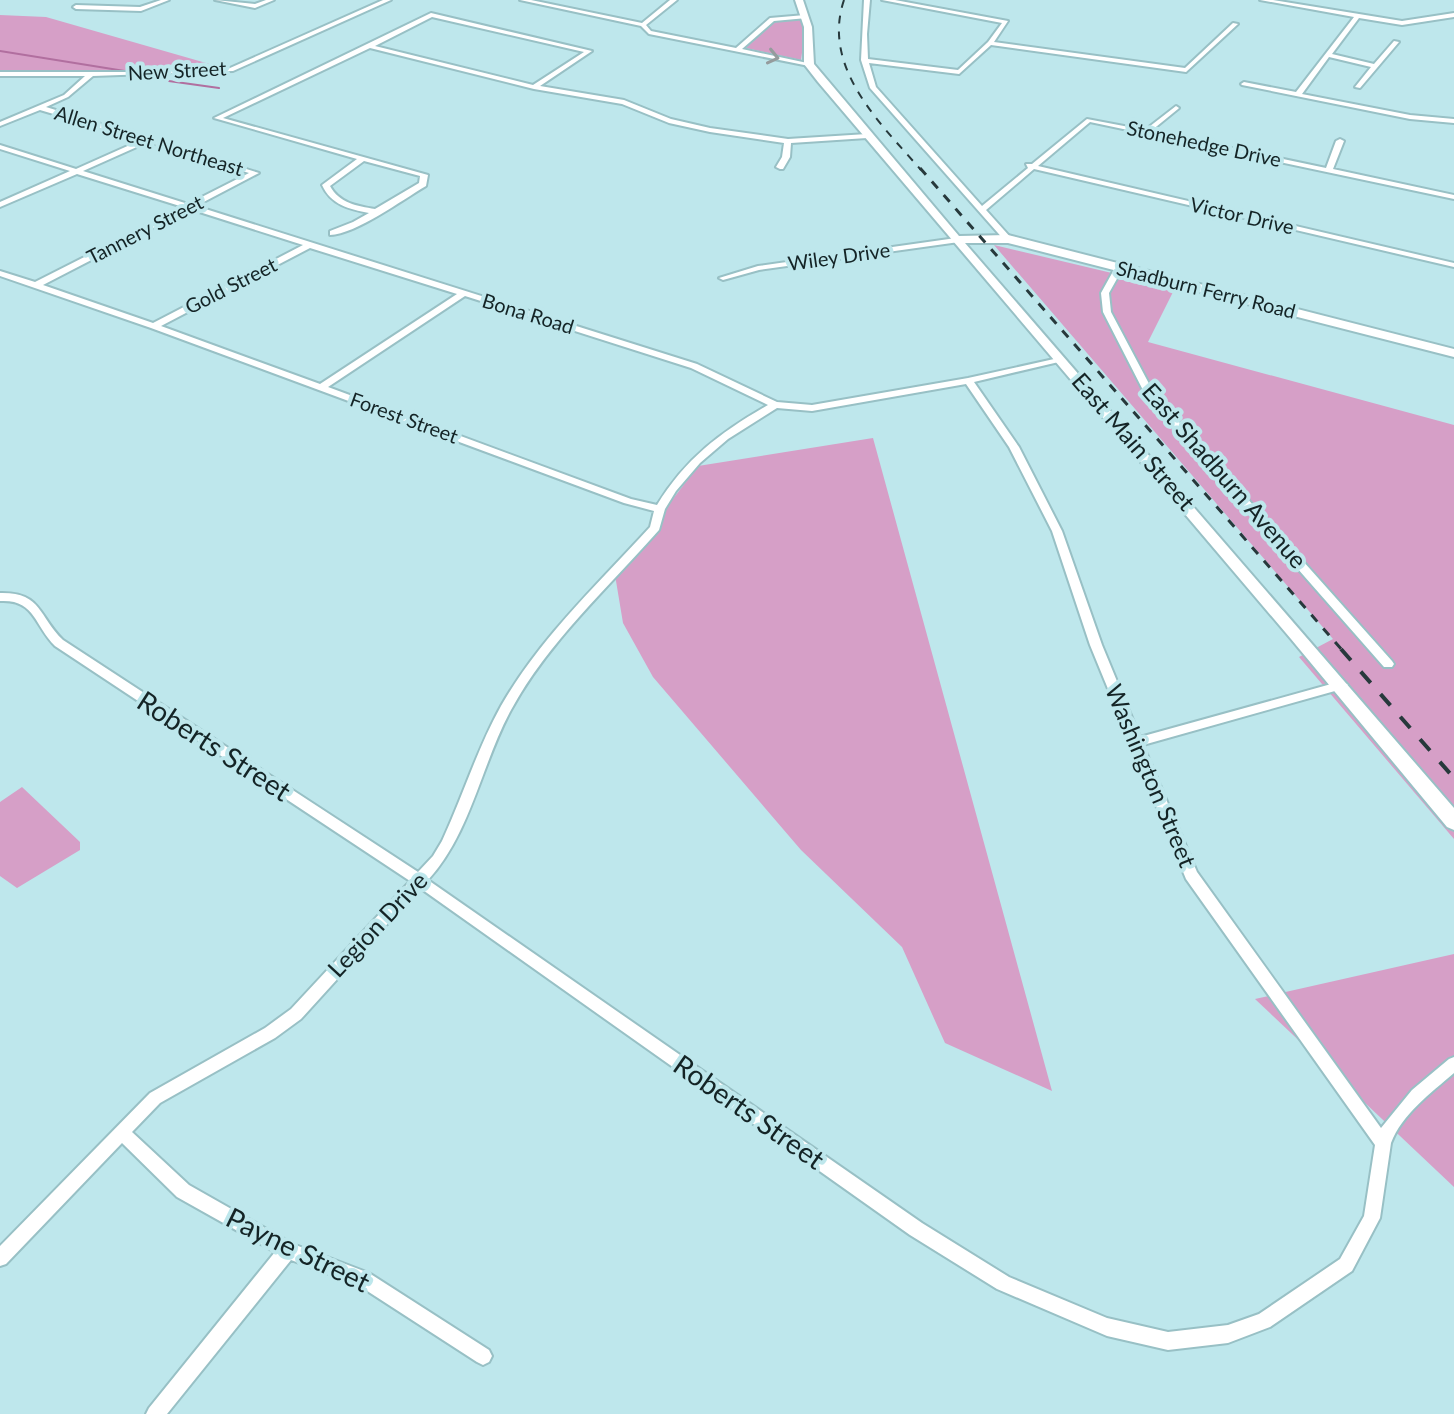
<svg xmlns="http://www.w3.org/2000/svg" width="1454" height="1414" viewBox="0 0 1454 1414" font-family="Lato,sans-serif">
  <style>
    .green { fill: #d69fc7 }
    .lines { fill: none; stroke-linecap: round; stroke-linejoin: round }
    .stream { stroke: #b16f9f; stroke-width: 2 }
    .street-casing { stroke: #98c0c5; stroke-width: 4 }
    .secondary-casing { stroke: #98c0c5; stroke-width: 4 }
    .street { fill: #fff; fill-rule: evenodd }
    .secondary { fill: #fff; fill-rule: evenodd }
    .rail-far2 { stroke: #27393c; stroke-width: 2; stroke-dasharray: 8 8; stroke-linecap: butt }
    .rail-far1 { stroke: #27393c; stroke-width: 3; stroke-dasharray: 9 9; stroke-linecap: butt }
    .rail { stroke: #27393c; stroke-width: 4; stroke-dasharray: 15 15; stroke-linecap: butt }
    .oneway { stroke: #959c9d }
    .labels { text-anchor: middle; stroke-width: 8; stroke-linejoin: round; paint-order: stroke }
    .far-street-label { font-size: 20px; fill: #142426; stroke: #bee7ec }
    .street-label { font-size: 24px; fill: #142426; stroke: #bee7ec }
    .near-street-label { font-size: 28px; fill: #142426; stroke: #bee7ec }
  </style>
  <rect width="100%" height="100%" fill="#bee7ec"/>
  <!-- green -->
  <path class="green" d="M0,15L46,17L227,69L205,73L0,74Z
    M795,19L800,20L805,31L801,60L746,48L775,20Z
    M994,245L1175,288L1148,342L1454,425V839L1299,657L1333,639Z
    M873,438L1052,1091L945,1043L902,947L801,850L653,677L623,623L615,575L698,466Z
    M22,787L80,842V850L17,888L0,876V802Z
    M1454,954V1187L1255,999Z"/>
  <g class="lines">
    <!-- stream -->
    <path class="stream" d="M0,51L137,73
      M140,77L219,88"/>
    <defs>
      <path id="street" d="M161,0H169L141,11L76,9L73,7L76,5L140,7Z
        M215,0L255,4L266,0H274L255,8Z
        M383,0H391L233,71L93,76L68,97L46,107L259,173L196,206L697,364L777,402L812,405L968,378L1063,357V361L974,382L1019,447L1062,531L1102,645L1140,737L1342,681L1348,685L1342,689L1143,745L1197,872L1381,1128L1412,1090L1449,1059L1454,1057V1073C1431,1093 1402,1114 1391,1143L1380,1218L1352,1271L1270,1327L1228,1343L1168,1350L1107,1336L997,1289L910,1235L420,888L301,1019L275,1038L160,1103L132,1132L189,1185L293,1244L369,1273L489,1350L492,1356L489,1362L483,1365L477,1362L358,1285L291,1260L167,1414H146L149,1408L275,1252L177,1197L122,1143L6,1264L0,1266V1246L150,1093L265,1028L291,1009L410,881L55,646C34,625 35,599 0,601V593C42,592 38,616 63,640L418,872L433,856L442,841C463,796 477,749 501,706C540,638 598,584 650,527L654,511L624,503L151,328L0,276V271L35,282L183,207L77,174L0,207V202L70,171L0,149V145L76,169L141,140L40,110L0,126V122L64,95L85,76H0V72H138L230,68ZM148,142L249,173L188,204L83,171ZM190,209L303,245L153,323L43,285ZM310,248L457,294L320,384L161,326ZM465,296L691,368L768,405C721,432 686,458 657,505L631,499L328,387ZM966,384L1009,447L1052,531L1090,645L1129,740L1128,743L1132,747L1186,879L1375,1145L1364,1216L1340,1259L1259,1314L1228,1325L1168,1332L1107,1318L1009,1277L922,1223L428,880C471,833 481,765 511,710C548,642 608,588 659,530L665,509L676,491L700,463L728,439L777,408L812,411Z
        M520,0H531L642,23L670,0H677L646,25L651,31L736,48L770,18L805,15L807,18L774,21L742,49L812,64L809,66L649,34L641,26Z
        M864,0H870L867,34L868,59L958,70L988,42L1002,23L882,0H895L1008,21L994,42L1185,68L1233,23L1238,24L1186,72L991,45L959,74L869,63L876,87L982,206L1028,168L1026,164H1032L1087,119L1145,130L1176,106L1179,108L1178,109L1151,131L1326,168L1336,141L1340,139L1344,141L1333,169L1454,195V199L1090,122L1038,166L1454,263V267L1034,169L986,210L1012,239L1005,241L870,88L861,60Z
        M1260,0H1273L1402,21L1454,13V17L1402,25L1359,18L1332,54L1374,64L1394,41L1399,42L1360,88L1355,87L1371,67L1329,57L1302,94L1410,115L1454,119V123L1410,119L1242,85L1241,84L1244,82L1296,92L1354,17Z
        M431,13L592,51L540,86L624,100L671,119L710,128L788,139L867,134L870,136L867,138L791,143L790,157L783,169H780L776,167L782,157L784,143L710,132L669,123L622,104L534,89L370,48L223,118L428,175L426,186C402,200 356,234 330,235V231L353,222L369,213C349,209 331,205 322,185L357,159L214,118ZM432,17L584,52L533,85L375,46ZM364,161L420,176L419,183L375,209C357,206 339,203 330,186Z
        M956,238L960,240L959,242L759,270L723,280L719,278L758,266Z
        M1116,266L1123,268L1109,293L1111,312L1155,395L1392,661L1394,664L1392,667H1384L1146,396L1103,312L1101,293Z"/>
      <path id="secondary" d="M795,0H803L812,27L814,64L959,236L1008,235L1454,349V357L1008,243H965L1454,808V830L1447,827L1291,639L818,82L804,64V27Z"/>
    </defs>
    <!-- street casing -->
    <use href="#street" class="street-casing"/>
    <!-- secondary casing -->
    <use href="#secondary" class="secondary-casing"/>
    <!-- street -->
    <use href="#street" class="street"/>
    <!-- secondary -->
    <use href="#secondary" class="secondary"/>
    <!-- rail-far2 -->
    <path class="rail-far2" d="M844,0C821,68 881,124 921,170"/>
    <!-- rail-far1 -->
    <path class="rail-far1" d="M920,168L1343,651"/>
    <!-- rail -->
    <path class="rail" d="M1341,649L1454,778"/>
  </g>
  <!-- one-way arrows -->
  <defs><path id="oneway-chevron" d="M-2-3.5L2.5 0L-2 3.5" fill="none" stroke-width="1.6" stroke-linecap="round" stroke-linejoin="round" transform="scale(2)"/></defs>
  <use class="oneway" href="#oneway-chevron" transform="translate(773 57) rotate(13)"/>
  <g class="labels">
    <!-- far-street labels -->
    <g class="far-street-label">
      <text transform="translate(177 71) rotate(-3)" y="7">New Street</text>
      <text transform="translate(149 141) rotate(17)" y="7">Allen Street Northeast</text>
      <text transform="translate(1204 144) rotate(12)" y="7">Stonehedge Drive</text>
      <text transform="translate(1242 216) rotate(13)" y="7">Victor Drive</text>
      <text transform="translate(145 230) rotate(-27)" y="7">Tannery Street</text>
      <text transform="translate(839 257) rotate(-8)" y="7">Wiley Drive</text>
      <text transform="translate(231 286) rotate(-27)" y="7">Gold Street</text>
      <text transform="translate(1206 290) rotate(14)" y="7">Shadburn Ferry Road</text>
      <text transform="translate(528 314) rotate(17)" y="7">Bona Road</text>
      <text transform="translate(404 418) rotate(20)" y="7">Forest Street</text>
    </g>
    <!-- street labels -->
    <g class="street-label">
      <text transform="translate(1133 442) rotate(49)" y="8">East Main Street</text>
      <text transform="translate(1224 476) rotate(49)" y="8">East Shadburn Avenue</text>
      <text transform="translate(1150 776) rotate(67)" y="8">Washington Street</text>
      <text transform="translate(378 925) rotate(-47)" y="8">Legion Drive</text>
    </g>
    <!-- near-street labels -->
    <g class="near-street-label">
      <text transform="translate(214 746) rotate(33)" y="10">Roberts Street</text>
      <text transform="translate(749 1112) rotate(35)" y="10">Roberts Street</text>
      <text transform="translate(298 1250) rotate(26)" y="10">Payne Street</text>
    </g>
  </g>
</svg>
